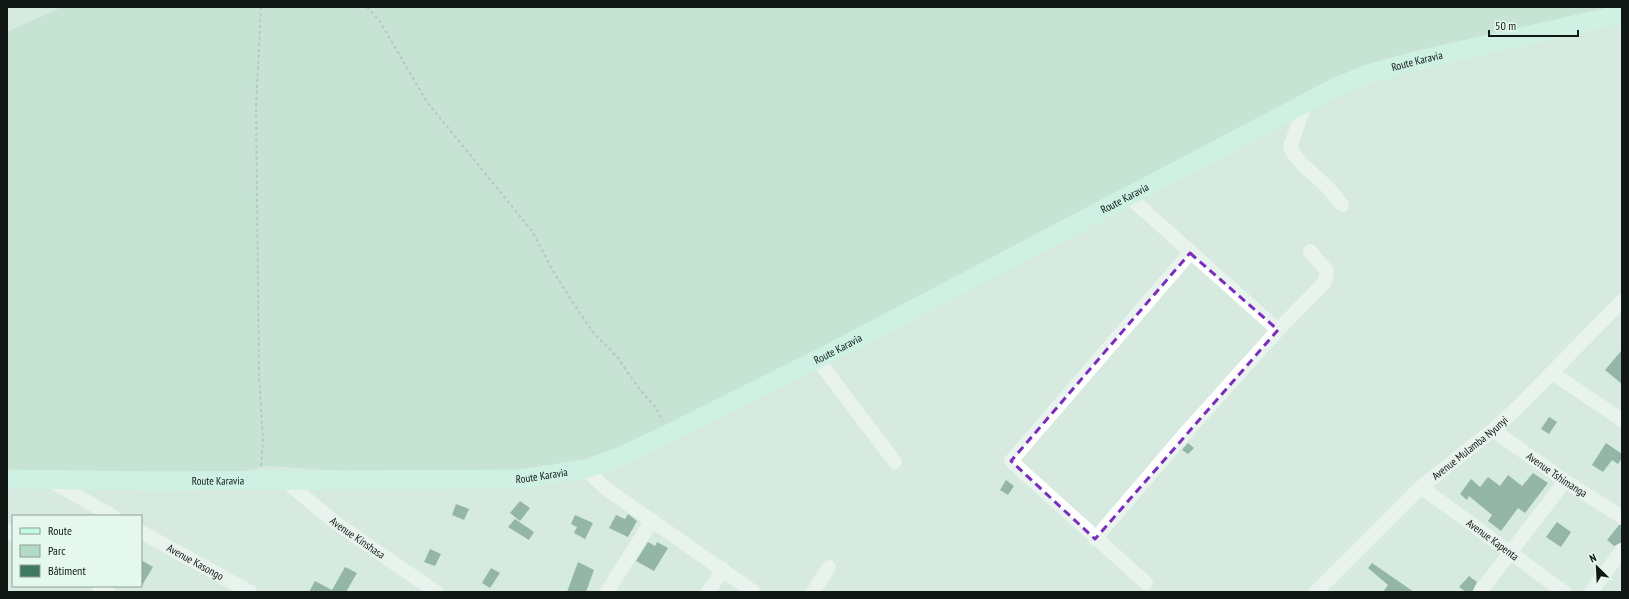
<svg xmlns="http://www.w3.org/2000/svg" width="1629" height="599" viewBox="0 0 1629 599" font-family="'PT Sans Narrow',sans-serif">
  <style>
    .green { fill: #b2dbc6 }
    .building { fill: #417960 }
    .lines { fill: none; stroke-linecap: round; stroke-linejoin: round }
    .path { stroke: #91a098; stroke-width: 2; stroke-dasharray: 3 3; stroke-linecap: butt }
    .street { stroke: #fff; stroke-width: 14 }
    .secondary { stroke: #c4fbe7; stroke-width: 19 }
    .marked { fill: none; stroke: #7b2cbf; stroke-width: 3; stroke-dasharray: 8 5; stroke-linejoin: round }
    .labels { text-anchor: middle; stroke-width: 4; stroke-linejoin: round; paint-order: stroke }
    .street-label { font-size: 11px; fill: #111714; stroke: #e4f8ed }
  </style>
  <rect width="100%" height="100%" fill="#d7eae0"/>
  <!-- green -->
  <path class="green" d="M62,7H1622L1426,52L866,329L600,458L534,472L345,471L268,466L233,473L7,478V32Z"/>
  <!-- building -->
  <path class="building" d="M1622,350V384L1605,370Z
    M1549,417L1557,422L1549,434L1541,429Z
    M1188,443L1194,448L1188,454L1182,450Z
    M1606,443L1622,454V458L1618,464L1612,460L1603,472L1592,465Z
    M1533,473L1548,483L1525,513L1518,508L1501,531L1488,521L1492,515L1469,496L1467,500L1460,494L1471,479L1480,487L1488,477L1500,486L1508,475L1522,486Z
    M1006,480L1014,486L1008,495L1000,490Z
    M520,501L530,508L520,521L510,513Z
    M456,504L469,509L464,520L452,515Z
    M628,514L637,521L628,537L609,528L616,515L625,519Z
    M575,515L593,523L585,539L574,533L577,527L571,524Z
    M515,519L534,532L529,540L508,527Z
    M1557,522L1571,532L1561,547L1546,537Z
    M1619,525H1622V542L1614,546L1607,540Z
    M648,542L655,546L657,542L668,548L654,571L636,561Z
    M430,549L441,554L435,566L424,562Z
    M141,560L153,567L141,587Z
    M578,562L594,570L586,592H567Z
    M1372,563L1414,592H1383L1388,585L1368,568Z
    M345,567L357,573L346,592H309L315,581L332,590Z
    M491,568L500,573L490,588L482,583Z
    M1469,576L1477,582L1472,592H1466L1459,587Z"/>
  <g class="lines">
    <!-- path -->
    <path class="path" d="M261,7L256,106L259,375L263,440L261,466
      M367,7L379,20L427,102L532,231L553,271L579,312L593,332L618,358L637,386L656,408L663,421"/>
    <!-- street -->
    <g class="street">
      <path d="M1306,102L1290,147C1299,166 1314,173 1328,188C1333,193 1338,200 1342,205"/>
      <path d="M1278,330L1325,282L1327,271L1310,251"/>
      <path d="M817,359L895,462"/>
      <path d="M1552,373L1622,420"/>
      <path id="s1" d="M1493,430L1565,481L1622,517"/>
      <path d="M585,469L608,490L754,592"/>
      <path id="s2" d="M283,479L336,523L436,592"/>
      <path d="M49,480L113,516"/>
      <path id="s3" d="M1421,487L1564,592"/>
      <path d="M7,530L13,534"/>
      <path id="s4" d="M141,532L250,592"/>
      <path d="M1095,539L1182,437L1278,330L1128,196"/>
      <path d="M1146,583L1011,461L1190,253"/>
      <path d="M99,586L108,592"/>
      <path d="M607,592L652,520"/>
      <path d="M708,592L723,569"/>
      <path d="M813,592L829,567"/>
      <path id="s5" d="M1316,592L1421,487L1493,430L1517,408L1622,301"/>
      <path d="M1480,592L1565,481"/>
      <path d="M1591,592L1622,550"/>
    </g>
    <!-- secondary -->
    <path class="secondary" id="s6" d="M7,479L157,481L521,479L585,469L617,458L670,433L834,351L1336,87L1368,74L1419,60L1622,14"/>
  </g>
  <!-- marked area -->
  <path d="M0 0H1629V599H0ZM1190,253L1278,330L1095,539L1011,461Z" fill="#d7eae0" fill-opacity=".55" fill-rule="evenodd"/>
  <path class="marked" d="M1190,253L1278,330L1095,539L1011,461Z"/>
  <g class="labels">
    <!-- street labels -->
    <g class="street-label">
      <text dy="4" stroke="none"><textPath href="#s6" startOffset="1507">Route Karavia</textPath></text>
      <text dy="4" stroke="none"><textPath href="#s6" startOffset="1183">Route Karavia</textPath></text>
      <text dy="4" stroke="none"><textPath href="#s6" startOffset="859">Route Karavia</textPath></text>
      <text dy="4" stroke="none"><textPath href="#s5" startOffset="211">Avenue Mulamba Nyunyi</textPath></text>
      <text dy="4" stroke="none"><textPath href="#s1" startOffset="78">Avenue Tshimanga</textPath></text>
      <text dy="4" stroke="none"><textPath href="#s6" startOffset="535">Route Karavia</textPath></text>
      <text dy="4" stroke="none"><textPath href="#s6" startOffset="211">Route Karavia</textPath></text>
      <text dy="4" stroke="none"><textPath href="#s2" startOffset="95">Avenue Kinshasa</textPath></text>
      <text dy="4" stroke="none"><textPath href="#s3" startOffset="89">Avenue Kapenta</textPath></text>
      <text dy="4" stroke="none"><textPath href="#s4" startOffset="62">Avenue Kasongo</textPath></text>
    </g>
  </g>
  <!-- border -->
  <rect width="1629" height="599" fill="none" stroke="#111714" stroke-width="16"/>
  <!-- legend -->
  <rect x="12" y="515" width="130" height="72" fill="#e4f8ed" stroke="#909e96"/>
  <rect x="20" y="528" width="20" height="6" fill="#c4fbe7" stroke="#909e96"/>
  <text x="48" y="535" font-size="12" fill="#111714">Route</text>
  <rect x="20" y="545" width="20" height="12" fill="#b2dbc6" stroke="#909e96"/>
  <text x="48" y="555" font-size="12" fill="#111714">Parc</text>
  <rect x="20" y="565" width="20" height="12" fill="#417960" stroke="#909e96"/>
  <text x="48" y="575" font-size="12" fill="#111714">Bâtiment</text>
  <!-- north arrow -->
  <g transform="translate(1597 567) rotate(336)" stroke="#e4f8ed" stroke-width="3" paint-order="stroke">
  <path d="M0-3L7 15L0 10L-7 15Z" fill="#111714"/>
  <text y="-6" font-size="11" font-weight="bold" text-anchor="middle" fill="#111714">N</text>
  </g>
  <!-- scale -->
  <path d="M1489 30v6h89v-6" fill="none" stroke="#111714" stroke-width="2"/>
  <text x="1495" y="30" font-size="12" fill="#111714" stroke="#e4f8ed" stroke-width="3" paint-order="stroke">50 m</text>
</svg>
